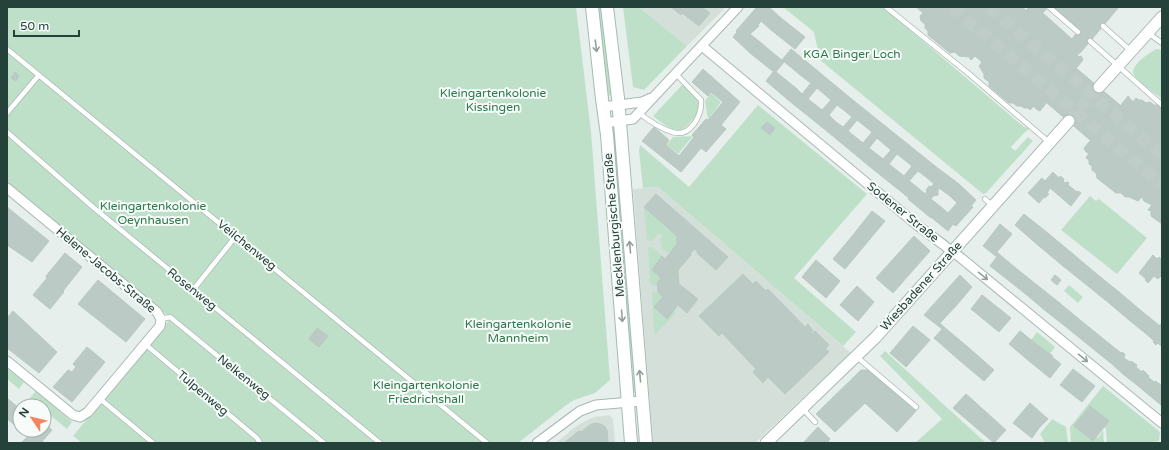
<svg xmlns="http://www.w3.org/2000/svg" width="1169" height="450" viewBox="0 0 1169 450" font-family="'Varela Round',sans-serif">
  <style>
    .built { fill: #d4dfda }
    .green { fill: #bfe0c8 }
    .building { fill: #bbcac4; stroke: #b8c9c2; fill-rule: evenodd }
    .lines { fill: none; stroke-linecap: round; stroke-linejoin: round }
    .tertiary-tunnel { stroke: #bfccc8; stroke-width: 11; stroke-dasharray: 11 5.5; stroke-linecap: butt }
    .motorway-tunnel { stroke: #bfccc8; stroke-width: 12; stroke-dasharray: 12 6; stroke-linecap: butt }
    .service-casing { stroke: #a8b8b2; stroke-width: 6 }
    .minor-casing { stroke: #a8b8b2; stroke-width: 11 }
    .tertiary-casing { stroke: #a8b8b2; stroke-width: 13 }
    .secondary-casing { stroke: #a4bbb3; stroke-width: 14 }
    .service { stroke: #fff; stroke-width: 4.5 }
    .minor { stroke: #fff; stroke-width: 9 }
    .tertiary { stroke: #fff; stroke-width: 11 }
    .secondary { stroke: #fff; stroke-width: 12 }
    .oneway { stroke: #92a09c }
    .labels { text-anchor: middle; stroke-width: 4; stroke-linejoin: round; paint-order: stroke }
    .park-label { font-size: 12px; fill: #2d7a4b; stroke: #f7fbf9 }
    .street-label { font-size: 12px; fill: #24423a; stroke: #f7fbf9 }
  </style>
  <rect width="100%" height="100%" fill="#e6efeb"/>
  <!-- built -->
  <path class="built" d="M639,7H726L687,46Z
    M658,187L852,354H849L755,443H653L633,189Z
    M609,415L613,419L615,443H556L575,427L587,420L595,417Z"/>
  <!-- green -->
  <path class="green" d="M7,7H576L591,132L610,380L595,393L574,400L565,406L518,443H82L73,436L171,318L7,183Z
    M597,7H601L612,95L607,96Z
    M623,7H639L687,46L644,90L633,87Z
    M783,7H883L1024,127L1028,128L1029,129L1025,132L1011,147L1015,151L1028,137L1033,141L986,193L983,194L820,60L814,32Z
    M1156,49L1162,50V99C1155,93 1136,81 1133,73C1134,62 1147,55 1156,49Z
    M683,84C688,89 700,97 700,105C701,111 697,115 693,119C678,139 669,128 653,116Z
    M711,93L721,102L708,119L705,101Z
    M758,105L867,194L794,278L856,332L843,346L658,187L643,188L639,151L640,145L689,187Z
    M693,136L678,154L667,145L673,137Z
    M616,138L636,393H633L611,139Z
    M1090,196L1096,201L1099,199L1147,238L1117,274L1061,230Z
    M644,207L677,236V244L670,253L666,252L662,249L660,240L663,236L659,233L652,241H649L647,239Z
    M652,247L663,256L652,270L661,278L655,286L650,284L648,248Z
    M1069,285L1083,297L1078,303L1064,291Z
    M658,291L663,297L654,308L666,319L674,310L675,314L655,334L654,333L652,292Z
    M1037,332L1055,347L1049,355L1031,340Z
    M885,351L986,443H915L942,419L880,356Z
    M7,368L24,382L19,389L7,379Z
    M1103,386L1160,432L1159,441L1146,443H1107L1106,429L1104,427L1074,426L1093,441L1096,437L1098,438L1103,430L1104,443H1071L1070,427Z
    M36,391L72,422L67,429L44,410V406H40L30,398Z
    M1052,419L1066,427L1068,443H1045L1040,434Z"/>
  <!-- building -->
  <path class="building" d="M671,7H702L710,13L699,26L682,13L681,15Z
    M759,7H769L781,18L771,30L761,21L758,25L759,26L750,34L760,42L750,53L733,37L737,32L736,31L756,8L757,9Z
    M916,7H1023L1028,14L1031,10L1075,46L1081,52L1077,55L1079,57L1081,56L1083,60L1065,81L1068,87L1064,91L1057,89L1040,111L1036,109L1034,106L1030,110L1028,108H1024L1021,106H1017L1013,103H1009L989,86V82L984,78V74L979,66L982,62L975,56L971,60L969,57L959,56L955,52L950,53L928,35V31L925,28V24L921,21L920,16L923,13Z
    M1029,7H1048L1042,14H1044L1072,39L1079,30L1052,7H1119L1081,52L1035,12L1031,10L1028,14L1025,11Z
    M781,18L805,37L795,49L771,30Z
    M760,42L784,62L775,73L750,53Z
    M791,49L813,67L804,78L782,60Z
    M813,67L854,101L845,111L837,105L829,115L836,122L828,132L787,99L796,88L802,94L811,83L804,78ZM817,88L831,100L822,110L808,99Z
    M1076,68L1120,105L1110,119L1103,116L1099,121L1102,127L1090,140L1047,103L1057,89L1064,91L1068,87L1065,81Z
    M703,69L740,102L721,125L726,129L706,152L701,148L681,172L642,141L654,127L669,140L666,145L679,156L694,137L692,135L706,119L708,120L723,102L711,92L708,96L692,82Z
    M15,72L19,76L16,81L11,78Z
    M773,72L775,73L776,72L796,88L787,99L766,81Z
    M1128,96L1133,102L1136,98L1139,100H1142L1146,103L1150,102L1154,105H1158L1162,108V224L1151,216V211L1148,210L1152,205L1144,201L1142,197L1138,201L1129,197H1125L1121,193H1116L1097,178L1096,173L1092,170V166L1089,164V160L1086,158L1089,153L1086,152L1084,148L1102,127L1099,121L1103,116L1110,119Z
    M854,101L894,133L885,145L877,138L869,148L878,155L869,166L828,132L836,122L843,127L852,117L845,111ZM857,120L872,132L863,143L848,131Z
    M767,122L775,128L770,135L761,128Z
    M894,133L935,166L926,177L918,171L909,181L917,187L909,198L869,166L878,155L883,159L891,150L885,145ZM897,154L912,166L904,176L889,164Z
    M935,166L959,184L950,196L939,188L938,190V195L933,196L931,199L941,207L931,218L908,199L917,187L925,194L927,191L926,190L929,186L931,187L934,184L926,177Z
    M1053,172L1059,178L1060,176L1064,179L1063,181L1065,183L1067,182L1069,183L1068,185L1077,192L1078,191L1081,193L1071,206L1050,188L1047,193L1049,194L1045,198L1044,197L1039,203L1028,193L1042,178L1045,181Z
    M959,184L976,200L971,206L973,207L956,226L953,224L948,231L932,218L941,207L948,213L957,203L950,196Z
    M656,194L728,257L716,270L697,253V251L694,249L690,254L691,255L678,270L679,284L698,299L687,313L678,305L667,319L654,307L663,297L658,292L657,283L661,278L652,270L662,256L665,259L677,244V236L644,207Z
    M7,207L49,241L32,262L7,245Z
    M872,211L885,221L865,245L853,235Z
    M1024,214L1049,234L1039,246L1015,225Z
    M1000,224L1012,234L997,252L999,254L997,257L983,246Z
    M1049,234L1073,254L1063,266L1039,246Z
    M853,235L865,245L845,269L833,259Z
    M914,236L930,251L893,293L876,278Z
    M65,253L82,267L63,291L64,292L50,309L33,295L47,278L46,276Z
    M999,254L1017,269L1008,280L990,266Z
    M1073,254L1098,275L1088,286L1063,266Z
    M1153,255L1157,259L1159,257L1162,260V275L1158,279L1154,276L1148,283L1145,280L1146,279L1139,273Z
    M816,260L840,281L826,298L802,277Z
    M1017,269L1037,285L1028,296L1008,280Z
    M743,274L753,284L756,281L766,291L768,289L805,327L808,324L813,331L811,333L812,334L815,331L829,345L825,349L829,352L785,394L768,377L763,383L753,372L758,367L724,331L719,336L699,316Z
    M960,275L972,287L955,307L942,295Z
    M1055,275L1061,280L1057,285L1051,280Z
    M1098,275L1119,292L1109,303L1088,286Z
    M98,280L145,319L126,342L78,304Z
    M1037,285L1056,300L1047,312L1028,296Z
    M857,286L874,302L858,321L840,305Z
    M1119,292L1139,309L1129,320L1109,303Z
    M942,295L955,307L940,323L944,327L942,329L924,315Z
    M982,295L1011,318L999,332L971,309Z
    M1056,300L1074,315L1065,326L1047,312Z
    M1139,309L1160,326L1150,337L1129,320Z
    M13,311L57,352L39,373L7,348V318Z
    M1074,315L1090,328L1081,339L1065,326Z
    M1161,324L1162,325V347L1158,343L1156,345L1153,342L1154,341L1150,337Z
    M913,326L930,340L906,367L890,353Z
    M944,327L969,348L959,360L934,338Z
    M317,328L328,336L319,347L309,339Z
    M1090,328L1106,341L1097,352L1081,339Z
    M724,331L758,367L756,369L722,333Z
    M1020,331L1040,347L1029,361L1009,344Z
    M1106,341L1121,353L1112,364L1097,352Z
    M87,347L105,362L72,402L53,387L68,370L72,372L76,367L73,364Z
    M1040,347L1053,356L1052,357L1061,364L1050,378L1029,361Z
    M969,348L994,370L984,381L959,360Z
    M1122,352L1125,354L1124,358L1130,362L1131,361L1134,363L1124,375L1112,364Z
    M1134,363L1137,365L1136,367L1142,372L1143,370L1146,373L1137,385L1124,375Z
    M1073,369L1095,386L1082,402L1060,385Z
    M861,370H868L916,411L897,432L865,403L835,432L816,414Z
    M1146,373L1149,376L1148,377L1154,382L1156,381L1158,383L1149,395L1137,385Z
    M1158,383L1162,385L1160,387L1162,388L1161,405L1149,395Z
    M966,394L1006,430L994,443L953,408Z
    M7,398L20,409V429L7,419Z
    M1030,403L1048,419L1039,428L1032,438L1013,423Z
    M1090,406L1109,421L1093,441L1074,426Z
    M595,423L601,424L605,427L607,430L608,443H564L579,431L581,432L590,425Z
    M47,425L52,430L41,443H21L28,436L21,430H44V427Z
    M818,427L830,439L827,443H803Z"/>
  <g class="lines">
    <!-- tertiary-tunnel -->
    <path class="tertiary-tunnel" d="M1069,121L1099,87"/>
    <!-- motorway-tunnel -->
    <path class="motorway-tunnel" d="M952,7L1162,185
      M989,7L1162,155"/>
    <defs>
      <path id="service" d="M886,7L968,73L1050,143
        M1049,7L1078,32
        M1103,26L1131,51
        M1148,33L1162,43
        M1090,41L1162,105
        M7,49L487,443
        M7,113L39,75
        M639,113C648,120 662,129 672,132C691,138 702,115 701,100L676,74
        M7,132L94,208L380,443
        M985,199L993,206
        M193,290L236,236
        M161,319L170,317L324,443
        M145,344L257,438L260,443
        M857,357L916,407
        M99,398L153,443
        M803,409L815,422"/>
      <path id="minor" d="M702,46L917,225L961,258L1162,423
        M603,107L642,102L651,98
        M605,123L633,119L738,7
        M7,188L157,312L161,319L160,326L88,412L80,417L73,415L7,361
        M537,443L580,411L596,405L642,401"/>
      <path id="tertiary" d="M1099,87L1162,17
        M766,443L876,337L1069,121"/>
      <path id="secondary" d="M592,7L602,99L607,135L631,443
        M607,7L618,98L646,443"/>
    </defs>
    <!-- service casing -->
    <use href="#service" class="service-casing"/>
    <!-- minor casing -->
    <use href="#minor" class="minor-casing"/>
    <!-- tertiary casing -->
    <use href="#tertiary" class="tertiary-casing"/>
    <!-- secondary casing -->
    <use href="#secondary" class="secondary-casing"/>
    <!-- service -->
    <use href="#service" class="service"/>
    <!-- minor -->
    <use href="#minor" class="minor"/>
    <!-- tertiary -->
    <use href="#tertiary" class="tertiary"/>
    <!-- secondary -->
    <use href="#secondary" class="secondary"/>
  </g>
  <!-- one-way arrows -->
  <defs><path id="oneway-shaft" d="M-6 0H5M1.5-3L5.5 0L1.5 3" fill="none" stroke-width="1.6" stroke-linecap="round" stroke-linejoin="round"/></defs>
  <g class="oneway">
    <use href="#oneway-shaft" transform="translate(596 46) rotate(83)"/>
    <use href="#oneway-shaft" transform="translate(630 247) rotate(-95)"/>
    <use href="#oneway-shaft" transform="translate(983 276) rotate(39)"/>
    <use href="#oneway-shaft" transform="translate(622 316) rotate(86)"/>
    <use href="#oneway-shaft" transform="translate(1083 358) rotate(39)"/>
    <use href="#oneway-shaft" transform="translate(640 376) rotate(-95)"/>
  </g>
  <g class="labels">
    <!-- park labels -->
    <g class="park-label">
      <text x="852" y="58">KGA Binger Loch</text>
      <text x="493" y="97">Kleingartenkolonie<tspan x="493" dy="14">Kissingen</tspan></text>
      <text x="153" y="210">Kleingartenkolonie<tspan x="153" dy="14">Oeynhausen</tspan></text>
      <text x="518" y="328">Kleingartenkolonie<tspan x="518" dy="14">Mannheim</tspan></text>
      <text x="426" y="389">Kleingartenkolonie<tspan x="426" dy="14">Friedrichshall</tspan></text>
    </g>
    <!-- street labels -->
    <g class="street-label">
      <text transform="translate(903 212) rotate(39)" y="4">Sodener Straße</text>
      <text transform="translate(614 225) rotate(-95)" y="4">Mecklenburgische Straße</text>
      <text transform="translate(247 245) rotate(39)" y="4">Veilchenweg</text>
      <text transform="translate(106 270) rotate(40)" y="4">Helene-Jacobs-Straße</text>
      <text transform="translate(921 286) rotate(-48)" y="4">Wiesbadener Straße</text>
      <text transform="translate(192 289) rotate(39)" y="4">Rosenweg</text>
      <text transform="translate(244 377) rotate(39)" y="4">Nelkenweg</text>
      <text transform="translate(203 393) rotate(40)" y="4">Tulpenweg</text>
    </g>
  </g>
  <!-- border -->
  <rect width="1169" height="450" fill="none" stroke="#24423a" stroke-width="16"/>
  <!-- north arrow -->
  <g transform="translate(32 418) rotate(305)"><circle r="19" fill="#f7fbf9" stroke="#a3b1ad"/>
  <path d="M0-3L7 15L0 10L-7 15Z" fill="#f4845f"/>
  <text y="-6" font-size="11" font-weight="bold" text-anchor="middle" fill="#24423a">N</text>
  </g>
  <!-- scale -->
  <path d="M14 30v6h65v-6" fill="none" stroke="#24423a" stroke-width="2"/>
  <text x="20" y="30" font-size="12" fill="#24423a" stroke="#f7fbf9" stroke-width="3" paint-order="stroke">50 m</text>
</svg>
